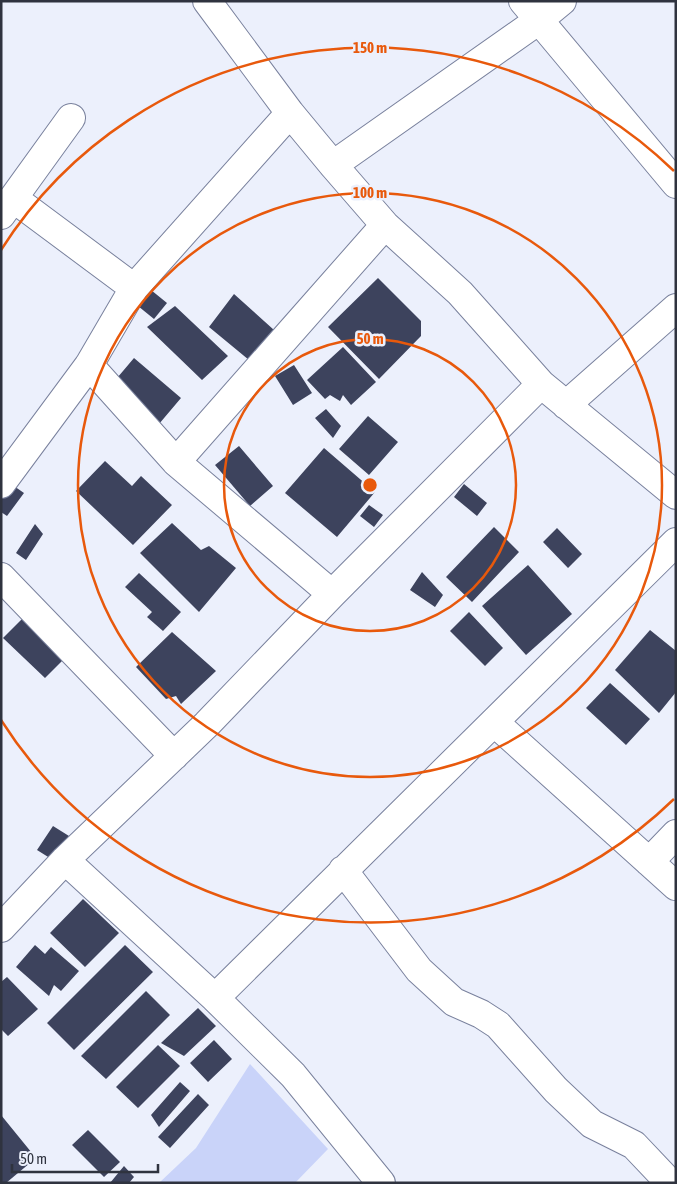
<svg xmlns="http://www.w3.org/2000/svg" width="677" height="1184" viewBox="0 0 677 1184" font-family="'Asap Condensed',sans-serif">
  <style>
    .green { fill: #c9d3f9 }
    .building { fill: #3d435d }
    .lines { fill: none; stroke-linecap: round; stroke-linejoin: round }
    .minor-casing { stroke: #79819d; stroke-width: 30 }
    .minor { stroke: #fff; stroke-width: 28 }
    .ring { fill: none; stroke: #e8590c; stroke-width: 2.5 }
    .centre { fill: #e8590c; stroke: #ecf0fc; stroke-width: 2.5 }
    .ring-label { font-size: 15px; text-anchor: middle; font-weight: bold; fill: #e8590c; stroke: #ecf0fc; stroke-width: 5; stroke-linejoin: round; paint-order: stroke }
  </style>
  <rect width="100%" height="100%" fill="#ecf0fc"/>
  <!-- green -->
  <path class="green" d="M250,1064L328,1149L295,1183H159L196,1148Z"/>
  <!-- building -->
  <path class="building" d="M378,278L421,321V336L379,379L328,327Z
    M151,290L167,303L154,319L138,306Z
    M234,294L274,330L249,360L209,327Z
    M175,306L228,356L202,380L147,327Z
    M343,347L376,382L351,405L343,395L340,401L330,395L325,399L307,380Z
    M134,358L181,398L159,424L112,384Z
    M294,365L312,393L293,405L275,376Z
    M326,409L341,426L333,438L315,418Z
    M368,416L398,442L369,475L339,449Z
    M239,446L273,486L250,506L215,465Z
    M324,448L375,492L337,537L285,493Z
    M105,461L132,486L141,476L172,505L133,545L76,491Z
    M11,484L24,493L7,516L1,512V497Z
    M464,484L487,503L477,516L454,497Z
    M369,505L383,515L374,527L360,516Z
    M172,523L201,550L209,546L236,568L199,612L140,553Z
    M35,524L43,534L26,560L16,553Z
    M494,527L519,552L472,602L446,577Z
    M557,528L582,554L568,568L543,542Z
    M528,565L572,614L526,655L482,606Z
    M422,572L443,595L435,607L410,590Z
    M139,573L181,612L163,631L147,617L152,612L125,587Z
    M469,612L503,648L485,666L450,631Z
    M26,615L68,655L45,678L3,638Z
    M650,630L676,651V692L659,713L615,670Z
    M172,632L216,671L181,704L176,696L166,699L136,667Z
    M610,683L650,719L626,745L586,708Z
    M53,826L69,836L53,860L37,850Z
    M83,899L119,933L85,967L50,933Z
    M35,945L45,954L51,947L79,971L61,991L54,985L49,996L16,967Z
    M125,945L153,972L74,1050L47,1023Z
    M7,977L38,1009L8,1036L1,1029V982Z
    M146,991L170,1015L106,1079L81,1056Z
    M198,1008L216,1026L184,1056L161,1043Z
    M214,1040L232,1059L208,1082L190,1063Z
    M158,1045L180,1066L138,1108L116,1087Z
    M180,1082L190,1091L159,1127L151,1115Z
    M198,1094L209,1105L170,1148L158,1137Z
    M1,1115L36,1158L6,1183H1Z
    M88,1130L120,1162L104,1177L72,1145Z
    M124,1166L134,1177L129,1183H110Z"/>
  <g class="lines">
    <defs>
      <path id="minor" d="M207,1L290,113L333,165L385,225L460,293L541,384L676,495
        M523,1L676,184
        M333,165L539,20L562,1
        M13,198L134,288
        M1,215L71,118
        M89,365L176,462L332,594
        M566,405L676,308
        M176,462L385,225
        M1,484L89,365L134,288L290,113
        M1,577L174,756
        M494,722L676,886
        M65,860L215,998L293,1075L381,1183
        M649,862L676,834
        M343,870L419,970L454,1002L481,1014L498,1025L556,1090L592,1124L634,1145L670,1183
        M1,928L65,860L207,724L332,594L541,384
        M215,998L676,542"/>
    </defs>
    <!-- minor casing -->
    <use href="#minor" class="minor-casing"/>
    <!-- minor -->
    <use href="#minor" class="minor"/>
  </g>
  <!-- distance rings -->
  <g class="ring">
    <circle cx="370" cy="485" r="146"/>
    <circle cx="370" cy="485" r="292"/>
    <path d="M674 799A437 437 0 0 1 1 720M1 250A437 437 0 0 1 674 171"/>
  </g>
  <circle cx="370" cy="485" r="8" class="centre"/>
  <g class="ring-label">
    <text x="370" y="53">150 m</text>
    <text x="370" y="198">100 m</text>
    <text x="370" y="344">50 m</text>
  </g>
  <!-- border -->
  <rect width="677" height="1184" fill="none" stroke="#2f333f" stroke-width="5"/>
  <!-- scale -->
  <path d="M12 1164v8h146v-8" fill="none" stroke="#2f333f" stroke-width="2.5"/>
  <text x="20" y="1164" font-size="15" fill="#2f333f" stroke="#ecf0fc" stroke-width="4" paint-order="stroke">50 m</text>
</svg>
